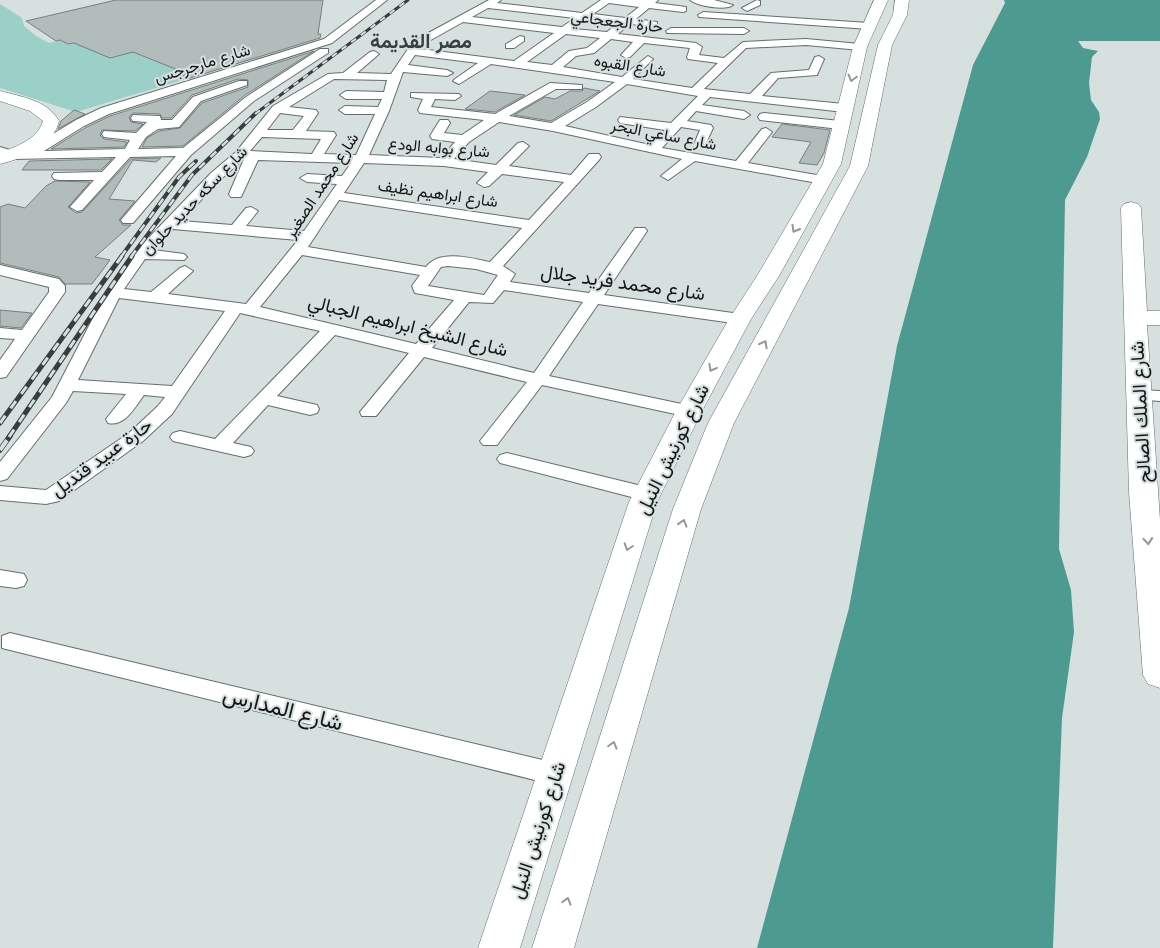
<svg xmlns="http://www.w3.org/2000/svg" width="1160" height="948" viewBox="0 0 1160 948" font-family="Mulish,Vazirmatn,sans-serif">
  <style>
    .green { fill: #9ad0c8 }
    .water { fill: #4c9a90 }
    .building { fill: #b2bdbb; stroke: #76807e }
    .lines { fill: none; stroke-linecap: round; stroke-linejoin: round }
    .street-casing { stroke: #646e6d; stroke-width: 2 }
    .secondary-casing { stroke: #646e6d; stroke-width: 1 }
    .highway-casing { stroke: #646e6d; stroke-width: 1 }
    .street { fill: #fff; fill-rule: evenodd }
    .secondary { fill: #fff; fill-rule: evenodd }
    .highway { fill: #fff; fill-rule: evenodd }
    .rail-far3-casing { stroke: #383d3d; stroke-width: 3 }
    .rail-far2-casing { stroke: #383d3d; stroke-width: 4 }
    .rail-far1-casing { stroke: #383d3d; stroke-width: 5 }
    .rail-casing { stroke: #383d3d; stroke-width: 5.5 }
    .rail-far3 { stroke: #d6e1df; stroke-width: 2; stroke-dasharray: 6; stroke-linecap: butt }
    .rail-far2 { stroke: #d6e1df; stroke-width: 2.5; stroke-dasharray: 8; stroke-linecap: butt }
    .rail-far1 { stroke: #d6e1df; stroke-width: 3; stroke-dasharray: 9; stroke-linecap: butt }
    .rail { stroke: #d6e1df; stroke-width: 4; stroke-dasharray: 12; stroke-linecap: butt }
    .oneway { stroke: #949696 }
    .labels { text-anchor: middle; stroke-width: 4; stroke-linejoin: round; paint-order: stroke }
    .far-street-label { font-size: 16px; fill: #121616; stroke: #d6e1df }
    .street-label { font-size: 19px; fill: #121616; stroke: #d6e1df }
    .far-district-label { font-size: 20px; font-weight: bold; fill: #37413f; stroke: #d6e1df }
    .near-street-label { font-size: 22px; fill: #121616; stroke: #d6e1df }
  </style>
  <rect width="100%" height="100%" fill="#d6e1df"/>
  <!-- green -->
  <path class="green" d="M0,4L22,18L24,26L36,36L49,43L60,40L68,44C107,35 199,49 236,64L76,112L0,88Z"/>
  <!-- water -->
  <path class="water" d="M1004,0H1160V41H1078L1083,48L1098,51L1092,57L1089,83L1091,100L1099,112L1100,119L1087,157L1065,200L1059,549L1071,590L1074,632L1062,718L1053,948H757L849,608L897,346L973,65L1005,3Z"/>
  <!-- building -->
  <path class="building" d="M116,0H323L318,34H321L320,38L187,79L180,77L188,74L133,52L110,58L74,43L68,44L60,40L56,41L26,21Z
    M314,51L245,95L183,146L142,147L147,138L159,131L180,128L202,103L248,87V80L238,79L192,95L171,118H162L160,114L133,113L129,117L131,122L143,124L135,131L102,130L100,135L104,139L127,142L124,147L51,149L85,128L110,116Z
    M584,88L600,91L551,121L514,115L545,97L555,99L570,91H582Z
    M490,91L525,95L495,112L465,109Z
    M74,110L85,114L58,129L61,121Z
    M782,124L830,130L824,153L817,165L799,163L811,142L772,137Z
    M161,158L156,162L133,160L109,199L135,201L119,220L123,225H131L95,257L110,260L92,284H65L59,277L0,263V207L8,204L25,208L46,186L55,181L90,182L68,207L76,213L82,212L131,159Z
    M112,159L101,170H22L29,161Z
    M0,310L32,313L21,328L0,326Z"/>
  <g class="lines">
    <defs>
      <path id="street" d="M376,0H387L332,43L109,114L84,126L44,151L125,149L130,140L104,137L102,134L104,131L136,133L147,122L133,121L131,118L133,115L160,116L161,120H172L193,97L239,81H247V85L201,101L179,127L158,129L146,137L138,149L183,148L246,97L320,49H328V53L254,101L191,155L133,223H123L121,220L176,156L130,157L82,210L77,211L70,207L94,180H59L54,179L52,176L54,173L102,172L116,157L12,159L0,155V147L13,151H25L76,120L101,108L324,39Z
        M489,0H501L497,3L582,13L601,0H658L655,3L686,7V11L683,12L649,8L636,19L657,22V26L629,24L618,34L696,43L702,47L699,55L724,58L743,42L806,39L860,44L865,47L860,50L806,45L746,48L704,89L750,94L771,73L809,70L815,57L819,56L824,59L817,75L778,78L762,96L844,104L850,108L844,112L710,97L702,105L744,111L750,115L744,119L696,111L687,121L711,125L713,128L705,145H697L695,142L700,130L681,127L662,148L736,161L762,129L766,128L772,132L748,163L828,177L830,180L828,183L823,184L695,161L668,180L661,176L682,159L553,131L499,122L469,142L454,159L496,165L518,143L523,142L529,146L509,166L571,175L589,154H599L601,157L599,160L503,266L515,274L510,282L589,293L635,228H645L647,231L604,295L740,314L746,315L748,319L746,323L740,324L598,304L549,376L696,407L698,411L696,415L689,417L542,385L497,445H483L480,441L527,382L424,357L376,416H362L360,412L409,353L335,335L277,396L317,405L319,409L317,413L310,415L268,405L233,443L251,447L254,451L251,455L244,457L173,441L170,437L173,433L180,431L215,439L320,331L240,313L172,414L143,441L59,501L46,504L0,500V486L46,490L129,433L158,406L165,397L144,395C135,407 125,427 108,423L106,419L126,394L73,391L66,403L7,479L0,481V462L52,397L106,293L136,251L211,173L236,152L273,106L328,74L343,73L370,52L374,51L379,54L357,73L391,74L408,49L421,37ZM609,3L639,7L625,18L593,14ZM488,8L575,18L562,27L472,17ZM586,19L618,23L607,32L573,29ZM463,22L554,33L514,61L421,49L429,41ZM566,34L600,38L587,48L569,51L552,65L527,62ZM611,39L633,42L621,55L626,58L630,57L644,43L690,48L687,57L688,59L718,63L692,88L633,79L653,59L648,56L622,77L563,67L576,56L594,53ZM415,55L478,63L455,79L453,81L459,84L491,64L615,82L587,102L551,123L509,116L556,89H582V85L550,83L495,114L431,107L435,99L455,100L461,96L459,94L411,93V97L423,99L418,110L420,113L484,120L462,135L444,133L450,123L448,120H440L430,136L432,139L455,142L441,158L369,155L389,111L403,72L447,76L453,73L447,70L408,65ZM334,79L387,80L384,92L346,91L340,95L346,99H382L378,107L345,106L339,110L345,114H375L356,155L324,154L336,135L334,132L306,131L318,113L316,110L289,107ZM627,84L698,96L671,123L620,117L618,120L620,123L665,130L650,145L565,126L596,107ZM280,113L304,116L293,130H267ZM262,137L321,139L312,154L250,151ZM244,159L229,194L231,197H241L258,160L351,163L342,176L307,174L300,178L307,182L337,184L304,231L246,226L258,211L251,207L246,208L232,225L181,221L221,179ZM364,163L444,166L488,172L477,183L484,187L489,186L502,174L564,182L529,220L344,193ZM339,200L522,228L490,262C471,258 439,249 426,267L308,247ZM173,229L298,240L246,304L168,294L193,271L185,266L180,268L151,292L124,289L145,259L184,260L187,257L184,254L153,250ZM302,255L420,275L412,286L415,293L454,300L416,344L260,307ZM448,266L476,269L498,275L484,295L428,286L441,267ZM504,290L583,302L534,373L432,348L469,302L493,303ZM119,298L225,311L172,386L78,380Z
        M690,0H714L733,5C726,11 697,6 690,0Z
        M757,0L760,1V5L747,11L742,8Z
        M703,12L869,23L874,26L869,29L699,17L698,15Z
        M671,28H744L749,31L744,34L667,33L666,31Z
        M520,36L524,37V41L514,48H506V44Z
        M764,113L840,121L846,125L840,129L760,120L758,117L760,114Z
        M0,265L59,279L65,286V292L6,377L0,378V360L15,339L0,338V328L22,330L49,292V287L0,275Z
        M1140,390L1160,391V401L1134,399L1131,395L1134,391Z
        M507,453L654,489L657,494L654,499L647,501L500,463L497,459L500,455Z
        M0,570L24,574L27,580L24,586L16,588L0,586Z
        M10,633L555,763L564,766L568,774L564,782L555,785L2,648V636Z"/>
      <path id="secondary" d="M0,91C22,97 47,100 59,121C53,147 24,158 0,164V153C17,146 37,140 43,121L30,111L0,101Z
        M1131,202L1138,204L1141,208L1147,311H1160V325H1147L1160,520V688L1148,684L1143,675L1129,492L1121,208L1124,204Z"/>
      <path id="highway" d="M874,0H888L867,47L841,164L779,276L751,319L702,411L657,502L520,948H478L629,502L676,411L729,319L757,276L823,164L853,47Z
        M895,0H909L907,15L892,45L868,166L734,423L701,509L574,948H532L673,509L708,423L850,166L878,45L893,15Z"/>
    </defs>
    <!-- street casing -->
    <use href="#street" class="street-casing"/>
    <!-- secondary casing -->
    <use href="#secondary" class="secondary-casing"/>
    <!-- highway casing -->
    <use href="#highway" class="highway-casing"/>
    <!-- street -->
    <use href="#street" class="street"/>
    <!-- secondary -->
    <use href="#secondary" class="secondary"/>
    <!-- highway -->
    <use href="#highway" class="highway"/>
    <defs>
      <path id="rail-far3" d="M255,114L408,0"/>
      <path id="rail-far2" d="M121,257L179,177L196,161
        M131,257L192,175L256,113"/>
      <path id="rail-far1" d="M0,423L122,256
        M9,437L132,256"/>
      <path id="rail" d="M0,450L10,436"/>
    </defs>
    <!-- rail-far3 casing -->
    <use href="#rail-far3" class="rail-far3-casing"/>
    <!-- rail-far2 casing -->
    <use href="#rail-far2" class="rail-far2-casing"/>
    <!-- rail-far1 casing -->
    <use href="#rail-far1" class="rail-far1-casing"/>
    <!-- rail casing -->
    <use href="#rail" class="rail-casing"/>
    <!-- rail-far3 -->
    <use href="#rail-far3" class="rail-far3"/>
    <!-- rail-far2 -->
    <use href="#rail-far2" class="rail-far2"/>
    <!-- rail-far1 -->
    <use href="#rail-far1" class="rail-far1"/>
    <!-- rail -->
    <use href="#rail" class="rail"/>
  </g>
  <!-- one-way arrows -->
  <defs><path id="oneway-chevron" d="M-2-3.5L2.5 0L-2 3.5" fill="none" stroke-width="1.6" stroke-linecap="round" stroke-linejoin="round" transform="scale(1.25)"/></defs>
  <g class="oneway">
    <use href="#oneway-chevron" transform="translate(852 78) rotate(105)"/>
    <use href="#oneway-chevron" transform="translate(795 229) rotate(120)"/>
    <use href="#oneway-chevron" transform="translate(764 344) rotate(-61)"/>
    <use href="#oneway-chevron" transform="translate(712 368) rotate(119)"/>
    <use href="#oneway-chevron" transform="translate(683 523) rotate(-73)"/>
    <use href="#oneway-chevron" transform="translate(1148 541) rotate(85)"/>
    <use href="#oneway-chevron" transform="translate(628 547) rotate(108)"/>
    <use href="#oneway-chevron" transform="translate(613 745) rotate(-74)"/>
    <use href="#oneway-chevron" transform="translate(567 901) rotate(-74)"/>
  </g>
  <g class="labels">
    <!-- far-street labels -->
    <g class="far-street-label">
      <text transform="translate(617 21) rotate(7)" y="6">حارة الجعجاعي</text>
      <text transform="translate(202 63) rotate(-17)" y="6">شارع مارجرجس</text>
      <text transform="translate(630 65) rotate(9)" y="6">شارع القبوه</text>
      <text transform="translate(664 134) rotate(11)" y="6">شارع ساعي البحر</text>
      <text transform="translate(439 147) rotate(5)" y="6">شارع بوابه الودع</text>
      <text transform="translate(321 185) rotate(-57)" y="6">شارع محمد الصغير</text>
      <text transform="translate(438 193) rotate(8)" y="6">شارع ابراهيم نظيف</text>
      <text transform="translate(194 200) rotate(-46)" y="6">شارع سكه حديد حلوان</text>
    </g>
    <!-- street labels -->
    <g class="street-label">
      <text transform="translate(623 282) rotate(8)" y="7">شارع محمد فريد جلال</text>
      <text transform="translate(408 325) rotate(14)" y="7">شارع الشيخ ابراهيم الجبالي</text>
      <text transform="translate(1140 412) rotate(-93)" y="7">شارع الملك الصالح</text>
      <text transform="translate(672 449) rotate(-64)" y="7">شارع كورنيش النيل</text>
      <text transform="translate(101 457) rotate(-36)" y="7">حارة عبيد قنديل</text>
      <text transform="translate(537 830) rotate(-72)" y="7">شارع كورنيش النيل</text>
    </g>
    <!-- far-district labels -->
    <g class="far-district-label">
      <text x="421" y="48">مصر القديمة</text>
    </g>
    <!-- near-street labels -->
    <g class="near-street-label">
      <text transform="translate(283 708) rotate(14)" y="8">شارع المدارس</text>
    </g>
  </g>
</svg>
